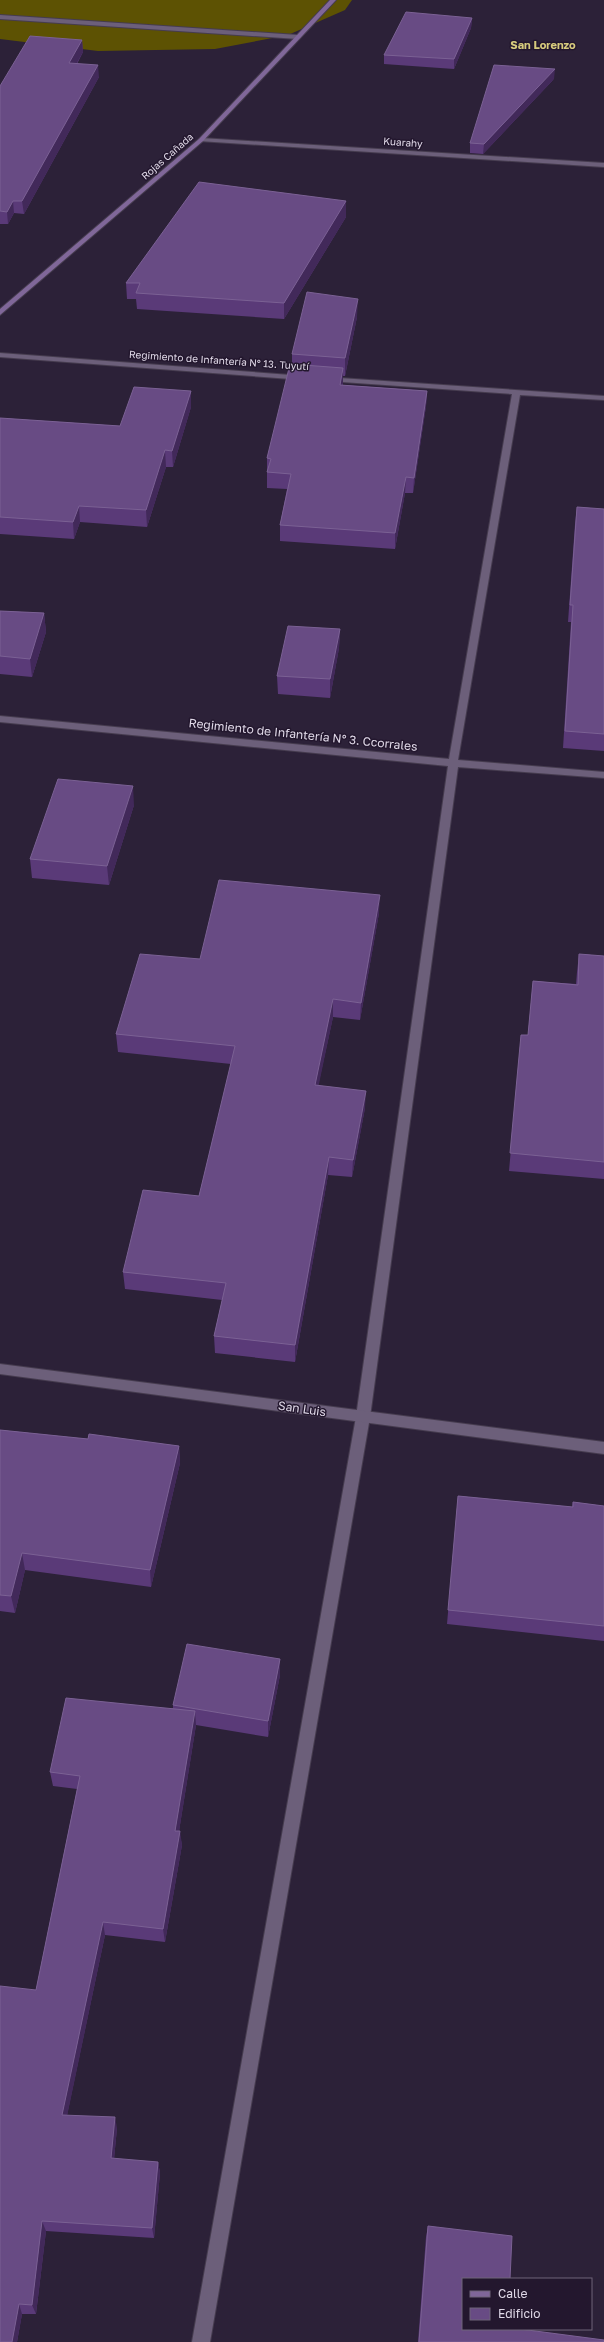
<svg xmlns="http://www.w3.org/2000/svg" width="604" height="2342" viewBox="0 0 604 2342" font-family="'Golos Text',sans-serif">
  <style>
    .forest { fill: #5d5203 }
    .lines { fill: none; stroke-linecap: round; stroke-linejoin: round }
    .service-casing { stroke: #463c4f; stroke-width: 2 }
    .minor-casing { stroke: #463c4f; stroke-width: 2 }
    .tertiary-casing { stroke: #463c4f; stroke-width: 2 }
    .secondary-casing { stroke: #463c4f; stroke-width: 2 }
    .service { fill: #6c5f7a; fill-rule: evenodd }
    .minor { fill: #6c5f7a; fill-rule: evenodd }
    .tertiary { fill: #6c5f7a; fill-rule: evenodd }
    .secondary { fill: #806799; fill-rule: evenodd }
    .wall { fill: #5a3a78 }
    .shaded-wall { fill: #42295a }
    .building { fill: #684b84; stroke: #7b6194 }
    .labels { text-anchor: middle; stroke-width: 3; stroke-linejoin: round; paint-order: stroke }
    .far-street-label { font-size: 10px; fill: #e0d9e8; stroke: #23172e }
    .far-neighbourhood-label { font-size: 11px; font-weight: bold; fill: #d7cb7d; stroke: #23172e }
    .street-label { font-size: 12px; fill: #e0d9e8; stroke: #23172e }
  </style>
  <rect width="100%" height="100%" fill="#2c2138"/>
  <!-- forest -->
  <path class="forest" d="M0,0H352L345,10L288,35L215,49L98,51L0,39Z"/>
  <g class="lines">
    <defs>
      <path id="service" d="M0,15L298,35L301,37L298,39L0,19Z"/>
      <path id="minor" d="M0,353L304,376L308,378L304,380L0,357Z
        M325,377L604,396V400L520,395L458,760L604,772V778L458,767L370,1417L210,2342H192L356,1417L448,766L0,722V716L449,759L512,394L328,381H325Z"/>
      <path id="tertiary" d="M201,138L604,163V167L199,141L198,140Z
        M0,1364L604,1442V1454L0,1374Z"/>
      <path id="secondary" d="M330,0H336L203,141L0,315V309L199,139Z"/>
    </defs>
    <!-- service casing -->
    <use href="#service" class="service-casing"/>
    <!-- minor casing -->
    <use href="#minor" class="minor-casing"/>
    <!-- tertiary casing -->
    <use href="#tertiary" class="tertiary-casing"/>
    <!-- secondary casing -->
    <use href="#secondary" class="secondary-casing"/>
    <!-- service -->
    <use href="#service" class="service"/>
    <!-- minor -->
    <use href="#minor" class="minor"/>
    <!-- tertiary -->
    <use href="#tertiary" class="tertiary"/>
    <!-- secondary -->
    <use href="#secondary" class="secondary"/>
  </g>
  <!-- wall -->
  <path class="wall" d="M472,18L471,28L454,69L384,64V55Z
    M82,40L83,52L77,64L99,77L24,214L14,213L8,224H0V86Z
    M554,79L483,154L470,153V143Z
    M346,201V217L284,319L137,309L136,299H127L126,283Z
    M357,317L345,376H343V385L427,391L426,406L413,493H405L395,549L280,541V525L287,489L267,488V458L292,364V354Z
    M191,391V407L173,467H166L147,527L80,522L74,539L0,534V418L120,426Z
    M577,507L604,509V751L563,748L571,622H568L575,524Z
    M0,611L44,613L46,632L32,677L0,674Z
    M340,629L339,648L330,698L278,694L277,676Z
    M134,805L109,885L32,878L30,859Z
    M379,913L360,1020L333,1017L318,1086L365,1108L352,1177L328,1175L295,1362L215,1353L214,1336L222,1300L125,1289L123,1272L199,1196L231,1064L118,1052L116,1034L200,959Z
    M579,954L604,956V1179L509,1171L521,1035H528L533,981L576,984L577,972Z
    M0,1430L88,1439L179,1446L180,1463L151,1587L25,1570L15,1613L0,1611Z
    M458,1496L572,1507L573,1502L604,1506V1641L447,1624Z
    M280,1659V1675L268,1737L196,1725L179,1831L182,1845L165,1942L105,1935L67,2115L117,2128L114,2159L158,2162L160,2173L154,2238L46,2231L36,2314H22L17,2342H0L36,1990L77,1789L53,1786L50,1772L173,1708V1705Z
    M428,2226L463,2329L604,2342H418L426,2237Z"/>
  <!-- shaded-wall -->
  <path class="shaded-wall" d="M472,18L471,28L454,69V59Z
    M82,40L83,52L70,75L69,63Z
    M98,65L99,77L24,214L22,201Z
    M555,69L554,79L483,154L484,144Z
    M13,201L14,213L8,224L7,212Z
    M346,201V217L284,319V303Z
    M358,299L357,317L345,376V358Z
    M343,368V383L339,400L340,385Z
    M191,391V407L173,467L172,451Z
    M427,391L426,406L413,493L414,478Z
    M165,450L166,467L147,527L146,510Z
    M406,477L405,493L395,549V533Z
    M79,506L80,522L74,539L73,522Z
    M44,613L46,632L32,677L30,659Z
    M340,629L339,648L330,698V679Z
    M133,786L134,805L109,885L107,866Z
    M380,895L379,913L360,1020L361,1003Z
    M333,999V1017L315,1103V1085Z
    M366,1091L365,1108L352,1177L353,1160Z
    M329,1157L328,1175L295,1362V1345Z
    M179,1446L180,1463L151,1587L150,1570Z
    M22,1553L25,1570L15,1613L11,1596Z
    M280,1659V1675L268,1737V1721Z
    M195,1711L196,1725L177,1844L175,1831Z
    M180,1831L182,1845L165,1942L163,1929Z
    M103,1922L105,1935L65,2126L62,2115Z
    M115,2117L117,2128L113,2169L111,2158Z
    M158,2162L160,2173L154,2238L152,2228Z
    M42,2221L46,2231L36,2314L32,2305Z
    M19,2304L22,2314L17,2342H12Z"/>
  <!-- building -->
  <path class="building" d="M406,12L472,18L454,59L384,55Z
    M30,36L82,40L69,63L98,65L22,201H13L7,212L0,211V86Z
    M494,65L555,69L484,144L470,143Z
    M199,182L346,201L284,303L136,293L140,283H126Z
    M307,292L358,299L345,358L292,354Z
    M290,364L343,368L340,385L427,391L414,478L406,477L395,533L280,525L291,474L267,472L271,459L267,458Z
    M134,387L191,391L172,451L165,450L146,510L79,506L73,522L0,517V418L120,426Z
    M577,507L604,509V734L565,731L573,605H570Z
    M0,611L44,613L30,659L0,656Z
    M288,626L340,629L330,679L277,676Z
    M58,779L133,786L107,866L30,859Z
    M219,880L380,895L361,1003L333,999L315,1085L366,1091L353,1160L329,1157L295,1345L214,1336L226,1283L123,1272L143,1190L199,1196L235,1046L116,1034L140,954L200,959Z
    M579,954L604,956V1162L510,1153L521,1035H528L533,981L578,985Z
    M0,1430L88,1439L89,1434L179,1446L150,1570L22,1553L11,1596L0,1595Z
    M458,1496L573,1507V1502L604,1506V1626L448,1610Z
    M187,1644L280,1659L268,1721L173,1705Z
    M66,1698L195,1711L175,1831H180L163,1929L103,1922L62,2115L115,2117L111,2158L158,2162L152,2228L42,2221L32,2305L19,2304L12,2342H0V1986L36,1990L80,1776L50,1772Z
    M428,2226L512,2236L510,2279H463V2329H520L604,2340V2342H419Z"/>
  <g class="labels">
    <!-- far-street labels -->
    <g class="far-street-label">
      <text transform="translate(403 142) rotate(4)" y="4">Kuarahy</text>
      <text transform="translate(167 156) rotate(-41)" y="4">Rojas Cañada</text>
      <text transform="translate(219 360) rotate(4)" y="4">Regimiento de Infantería N° 13. Tuyutí</text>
    </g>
    <!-- far-neighbourhood labels -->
    <g class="far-neighbourhood-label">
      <text x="543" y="49">San Lorenzo</text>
    </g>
    <!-- street labels -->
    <g class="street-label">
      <text transform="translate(303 735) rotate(6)" y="4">Regimiento de Infantería N° 3. Ccorrales</text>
      <text transform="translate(302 1409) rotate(8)" y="4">San Luis</text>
    </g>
  </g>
  <!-- legend -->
  <rect x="462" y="2278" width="130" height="52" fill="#23172e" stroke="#6f6578"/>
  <rect x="470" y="2291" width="20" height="6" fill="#806799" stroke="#6f6578"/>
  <text x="498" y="2298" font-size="12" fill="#e0d9e8">Calle</text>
  <rect x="470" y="2308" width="20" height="12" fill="#684b84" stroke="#6f6578"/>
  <text x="498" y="2318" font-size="12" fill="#e0d9e8">Edificio</text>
</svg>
